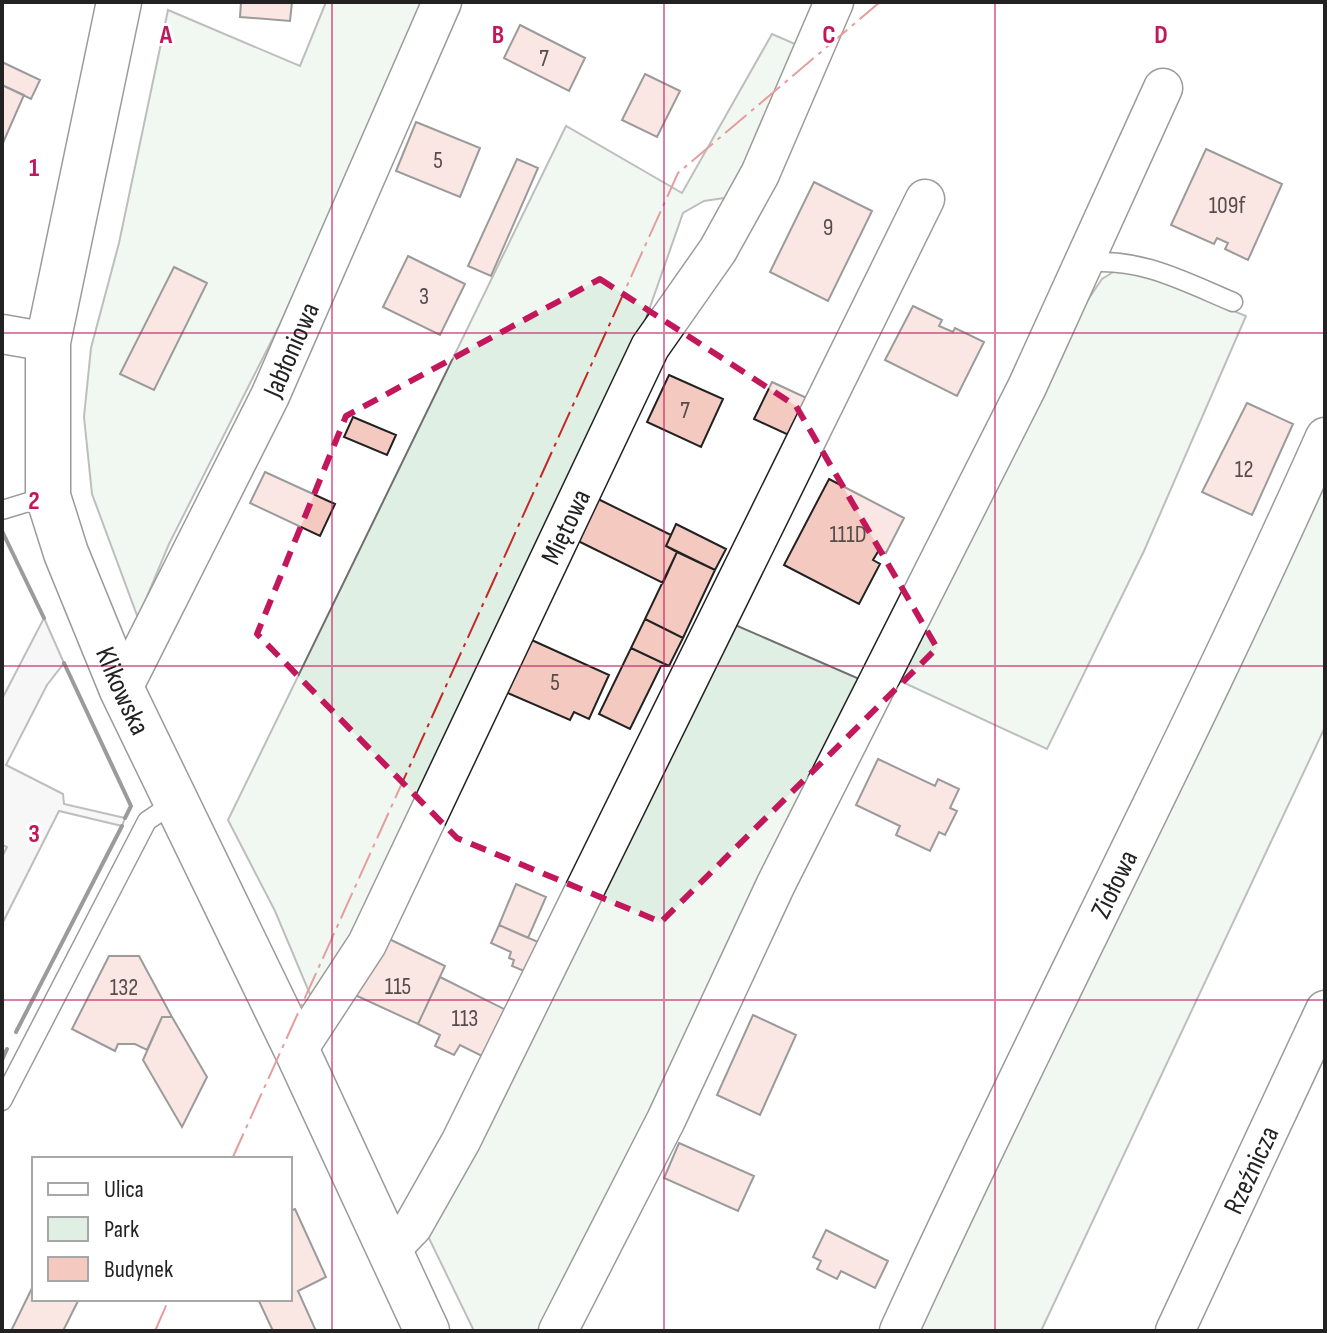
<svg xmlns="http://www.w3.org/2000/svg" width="1327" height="1333" viewBox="0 0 1327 1333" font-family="'Sofia Sans Condensed',sans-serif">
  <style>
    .green { fill: #e0efe3; stroke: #6f6f6f; stroke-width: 2 }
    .parking { fill: #ededed; stroke: #6f6f6f; stroke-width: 2 }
    .building { fill: #f3c9c0; stroke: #222; stroke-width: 2 }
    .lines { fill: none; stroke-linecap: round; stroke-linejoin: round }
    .lane-casing { stroke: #222; stroke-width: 21 }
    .street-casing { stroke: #222; stroke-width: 41 }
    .secondary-casing { stroke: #222; stroke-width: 47 }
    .lane { stroke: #fff; stroke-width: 18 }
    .street { stroke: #fff; stroke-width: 38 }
    .secondary { stroke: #fff; stroke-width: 44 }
    .wall { stroke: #222; stroke-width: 4 }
    .power { stroke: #c62828; stroke-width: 2; stroke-dasharray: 28 6 4 6; stroke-linecap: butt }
    .marked { fill: none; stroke: #c2185b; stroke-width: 6; stroke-dasharray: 16 10; stroke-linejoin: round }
    .grid { fill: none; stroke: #c2185b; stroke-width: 2; stroke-opacity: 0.55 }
    .labels { text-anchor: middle; stroke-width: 6; stroke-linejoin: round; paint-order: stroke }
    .number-label { font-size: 24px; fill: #564c4a }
    .street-label { font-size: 28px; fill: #222; stroke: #fff }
    .grid-label { font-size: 26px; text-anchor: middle; font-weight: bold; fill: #c2185b; stroke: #fff; stroke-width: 6; stroke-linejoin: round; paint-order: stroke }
  </style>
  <rect width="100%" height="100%" fill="#fff"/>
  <!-- green -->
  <path class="green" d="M326,2H425L280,324L169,544L138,618L92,494L84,417L91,348L119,243L168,10L300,66Z
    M772,34L802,47L731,197L704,201L683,213L636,347L357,937L312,999L275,911L228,820L566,126L682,193Z
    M1115,271L1137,272L1246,316L1144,551L1047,749L898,680L1077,316L1102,279Z
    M1325,452V727L1041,1331H914Z
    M726,621L864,681L546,1331H474L424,1228Z"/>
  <!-- parking -->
  <path class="parking" d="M44,618L64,663L47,685L6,765L63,794L64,804L125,818L122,826L59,811L2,924V857L7,847L2,845V699Z"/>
  <!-- building -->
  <path class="building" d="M241,2H292L290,21L240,17Z
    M520,25L585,58L569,91L504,58Z
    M2,62L40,80L31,99L2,85Z
    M645,74L680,91L657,137L622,120Z
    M2,85L24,95L2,145Z
    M416,122L480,148L460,197L396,171Z
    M1206,149L1282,184L1248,260L1225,249L1228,243L1217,238L1214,244L1171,225Z
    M517,159L538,168L491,276L468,266Z
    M814,182L872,211L828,301L770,272Z
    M408,256L465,284L440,335L383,307Z
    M174,267L207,283L154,390L120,374Z
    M913,306L942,320L939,326L953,332L955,328L984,342L957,396L885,360Z
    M669,375L723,399L701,447L647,422Z
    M772,382L811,400L793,437L754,419Z
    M1247,403L1293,424L1252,515L1202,492Z
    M353,417L396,435L387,455L344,437Z
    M265,472L335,504L320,536L250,503Z
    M829,479L904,518L886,553L879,550L873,560L880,564L859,604L784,565Z
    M596,498L671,535L666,546L677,552L663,583L576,540Z
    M676,524L726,549L715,570L666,546Z
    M677,552L715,570L683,638L645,619Z
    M645,619L683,638L669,666L631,648Z
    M525,637L609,675L589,719L574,712L570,720L501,690Z
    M631,648L669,666H661L630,729L599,714Z
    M878,759L935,786L938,779L959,789L950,808L957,811L945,835L939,832L930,851L896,835L900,826L856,805Z
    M516,884L546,897L528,938L499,925Z
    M499,925L545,945L531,974L512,966L514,960L509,958L511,952L491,943Z
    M383,936L445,966L418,1024L355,995Z
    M109,956H139L172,1017H162L147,1050L135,1044H118L115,1051L72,1029Z
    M440,977L512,1013L488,1059L460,1045L454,1055L435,1046L440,1035L418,1024Z
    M753,1015L796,1035L760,1115L717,1095Z
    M162,1017H172L207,1077L182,1127L143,1060Z
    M679,1143L754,1176L738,1211L664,1178Z
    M295,1209L326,1277L298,1291L316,1331H273L258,1299H290V1211Z
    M826,1230L888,1261L875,1288L841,1271L837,1279L817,1269L821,1261L813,1257Z
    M34,1284V1299H79L63,1331H11Z"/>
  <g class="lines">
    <defs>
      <path id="lane" d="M1085,263C1140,257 1183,281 1233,302
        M2,510L48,496
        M2,1101L147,821L175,802"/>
      <g id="street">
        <path d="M2,334L48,342"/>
        <path id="s1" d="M122,690L270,396L442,2"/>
        <path id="s2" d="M297,1051L367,944L650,347L718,250L760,174L834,2"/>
        <path d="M389,1251L413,1226L461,1141L925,199"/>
        <path d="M558,1331L666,1120L776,884L1027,387L1163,88"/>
        <path id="s3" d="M899,1331C1036,1031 1191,738 1325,437"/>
        <path id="s4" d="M1175,1331L1325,1010"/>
      </g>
      <g id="secondary">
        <path id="s5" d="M119,2L48,342V496L66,553L122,690L297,1051L427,1331"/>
      </g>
    </defs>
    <!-- lane casing -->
    <use href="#lane" class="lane-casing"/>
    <!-- street casing -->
    <use href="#street" class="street-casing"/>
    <!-- secondary casing -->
    <use href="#secondary" class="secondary-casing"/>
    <!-- lane -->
    <use href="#lane" class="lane"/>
    <!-- street -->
    <use href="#street" class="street"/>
    <!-- secondary -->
    <use href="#secondary" class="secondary"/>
    <!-- wall -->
    <path class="wall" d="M2,531L44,618
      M64,663L131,806L125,818
      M16,1032L122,826
      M2,1060L7,1049"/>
    <!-- power -->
    <path class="power" d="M232,1159L678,173L880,2
      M155,1331L169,1299"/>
  </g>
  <!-- marked area -->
  <path d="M0 0H1327V1333H0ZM600,279L796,406L937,648L661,922L457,838L257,634L346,416Z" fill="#fff" fill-opacity=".55" fill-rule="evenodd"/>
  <path class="marked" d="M600,279L796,406L937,648L661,922L457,838L257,634L346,416Z"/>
  <!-- grid -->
  <path class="grid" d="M332,2V1331M664,2V1331M995,2V1331M2,333H1325M2,666H1325M2,1000H1325"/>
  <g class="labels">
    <!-- number labels -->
    <g class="number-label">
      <text x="544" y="66">7</text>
      <text x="438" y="168">5</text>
      <text x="1227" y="213">109f</text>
      <text x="828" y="235">9</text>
      <text x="424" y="304">3</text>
      <text x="685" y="418">7</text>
      <text x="1244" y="477">12</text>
      <text x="848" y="542">111D</text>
      <text x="555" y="690">5</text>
      <text x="398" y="994">115</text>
      <text x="124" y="995">132</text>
      <text x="465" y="1026">113</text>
    </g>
    <!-- street labels -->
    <g class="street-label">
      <text dy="10" stroke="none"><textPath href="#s1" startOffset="380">Jabłoniowa</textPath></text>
      <text dy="10" stroke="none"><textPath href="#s2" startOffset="590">Miętowa</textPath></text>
      <text dy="10" stroke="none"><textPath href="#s5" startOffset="710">Klikowska</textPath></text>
      <text dy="10" stroke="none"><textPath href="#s3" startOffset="496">Ziołowa</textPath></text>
      <text dy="10" stroke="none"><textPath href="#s4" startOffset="178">Rzeźnicza</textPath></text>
    </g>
  </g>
  <g class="grid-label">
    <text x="166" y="43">A</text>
    <text x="498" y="43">B</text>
    <text x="829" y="43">C</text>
    <text x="1161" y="43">D</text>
    <text x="34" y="176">1</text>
    <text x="34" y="509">2</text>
    <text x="34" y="842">3</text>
  </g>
  <!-- border -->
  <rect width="1327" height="1333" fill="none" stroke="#222222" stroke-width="8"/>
  <!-- legend -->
  <rect x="32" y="1157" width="260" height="144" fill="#ffffff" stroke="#a7a7a7" stroke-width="2"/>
  <rect x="48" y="1183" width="40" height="12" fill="#ffffff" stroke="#a7a7a7" stroke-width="2"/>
  <text x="104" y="1197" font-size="24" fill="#222222">Ulica</text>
  <rect x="48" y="1217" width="40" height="24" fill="#e0efe3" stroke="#a7a7a7" stroke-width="2"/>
  <text x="104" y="1237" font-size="24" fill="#222222">Park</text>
  <rect x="48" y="1257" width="40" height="24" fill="#f3c9c0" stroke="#a7a7a7" stroke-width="2"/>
  <text x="104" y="1277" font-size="24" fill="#222222">Budynek</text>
</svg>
